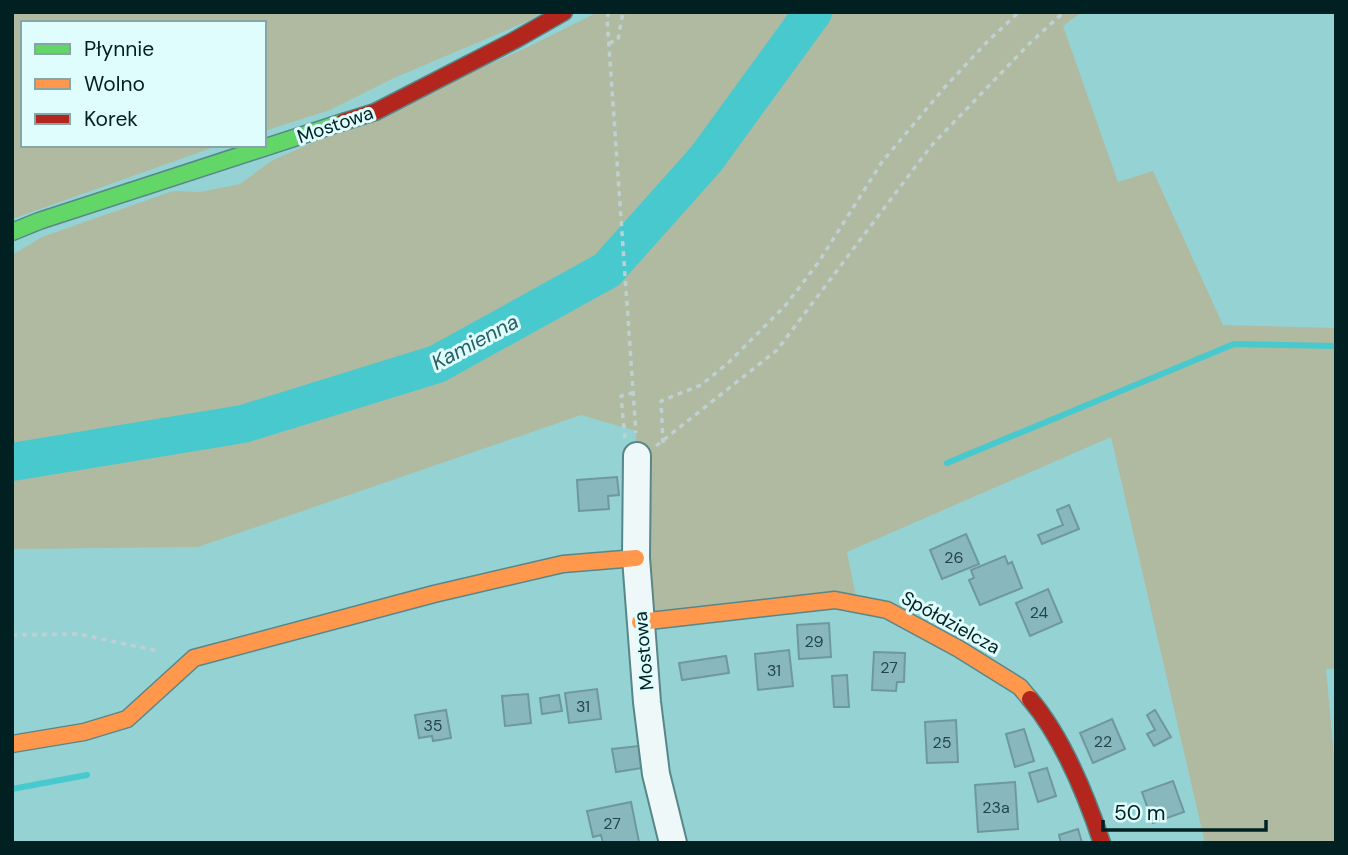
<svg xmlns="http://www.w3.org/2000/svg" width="1348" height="855" viewBox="0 0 1348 855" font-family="'DM Sans',sans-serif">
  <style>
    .green { fill: #b0baa0 }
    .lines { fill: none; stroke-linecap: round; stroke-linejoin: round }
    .stream { stroke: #47c9ce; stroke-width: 6 }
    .river { stroke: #47c9ce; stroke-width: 38 }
    .building { fill: #88b8be; stroke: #6e989e; stroke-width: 2 }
    .street-casing { stroke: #578788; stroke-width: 30 }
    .fast-casing { stroke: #578788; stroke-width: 19 }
    .slow-casing { stroke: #578788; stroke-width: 19 }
    .jam-casing { stroke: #578788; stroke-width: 19 }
    .path { stroke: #bed1d2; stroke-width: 3.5; stroke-dasharray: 5 5; stroke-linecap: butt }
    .street { stroke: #eff8f9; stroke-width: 26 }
    .fast { stroke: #63d668; stroke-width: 16 }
    .slow { stroke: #ff974d; stroke-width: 16 }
    .jam { stroke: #b3261e; stroke-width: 16 }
    .labels { text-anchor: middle; stroke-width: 6; stroke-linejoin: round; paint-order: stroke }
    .number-label { font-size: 16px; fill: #224648 }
    .street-label { font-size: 19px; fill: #002021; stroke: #e0fdfe }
    .water-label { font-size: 21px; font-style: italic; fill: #256163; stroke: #e0fdfe }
  </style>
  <rect width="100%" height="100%" fill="#95d2d4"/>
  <!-- green -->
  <path class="green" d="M12,12H543L528,21L394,78L330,110L264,131V23H23V145H220L12,219Z
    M598,12H1082L1063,26L1118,182L1153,171L1223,325L1336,328V668L1326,669L1336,779V843H1205L1111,437L847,552L857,602L640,622L636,431L581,415L198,547L12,549V255L42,237L173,191L200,192L240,184L271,161L528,47Z"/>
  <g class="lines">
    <!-- stream -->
    <path class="stream" d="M947,463L1234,344L1336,346
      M12,789L87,775"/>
    <!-- river -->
    <path class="river" d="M12,462L243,424L437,364L607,270L706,159L813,12"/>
  </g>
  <!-- building -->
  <path class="building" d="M617,477L619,495L608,496L609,509L579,511L577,480Z
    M1069,505L1079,529L1042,544L1038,535L1063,525L1057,510Z
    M966,534L979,564L942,579L930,550Z
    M1005,556L1008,564L1012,562L1022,588L980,605L969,580L974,578L971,570Z
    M1048,589L1062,622L1030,636L1016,603Z
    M829,623L831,657L799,659L797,625Z
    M789,650L793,686L758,690L755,654Z
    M874,652L905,653L904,682H897L896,691L872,690Z
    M726,656L729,673L682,680L679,663Z
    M847,675L849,707H834L832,676Z
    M597,689L601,719L569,723L565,693Z
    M528,694L531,723L505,726L502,696Z
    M559,695L562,711L542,714L540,698Z
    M446,710L451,738L433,741L432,736L419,738L415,715Z
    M1155,710L1171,737L1154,746L1147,734L1155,730L1147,715Z
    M1112,719L1125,749L1093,763L1080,733Z
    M956,720L958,762L927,763L925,722Z
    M1024,729L1034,761L1015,767L1006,734Z
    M639,746L642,768L616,772L612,749Z
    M1047,768L1056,796L1038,802L1029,773Z
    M1173,781L1184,812L1153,823L1142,792Z
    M1015,782L1018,829L978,832L975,785Z
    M631,802L639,842L603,843L601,835L593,837L587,811Z
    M1078,829L1082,843H1061L1059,835Z"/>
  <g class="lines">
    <defs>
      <path id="street" d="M637,456L636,558L647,702L656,774L673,843"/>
      <path id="fast" d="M12,232L39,221L343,122"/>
      <path id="slow" d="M640,622L835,600L887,610L959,649L1020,687L1030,699
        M12,744L84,732L127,719L194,658L434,594L563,564L636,558"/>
      <path id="jam" d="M343,122L375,112L515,40L564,12
        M1030,699C1063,738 1086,795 1102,843"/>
    </defs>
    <!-- street casing -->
    <use href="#street" class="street-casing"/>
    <!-- fast casing -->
    <use href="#fast" class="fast-casing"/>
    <!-- slow casing -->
    <use href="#slow" class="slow-casing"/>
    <!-- jam casing -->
    <use href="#jam" class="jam-casing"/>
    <!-- path -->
    <path class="path" d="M609,12L607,18L636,433
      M609,43L618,40L623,12
      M625,438L621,396L632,393
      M663,443L661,401L701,385L728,363L785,306L818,263L882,162L944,88L987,42L1019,12
      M656,446L777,350L931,146L1030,43L1064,12
      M12,635L79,634L158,651"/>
    <!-- street -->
    <use href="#street" class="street"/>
    <!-- fast -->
    <use href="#fast" class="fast"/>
    <!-- slow -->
    <use href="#slow" class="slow"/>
    <!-- jam -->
    <use href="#jam" class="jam"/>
  </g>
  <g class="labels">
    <!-- number labels -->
    <g class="number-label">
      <text x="954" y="563">26</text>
      <text x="1039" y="618">24</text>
      <text x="814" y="647">29</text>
      <text x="889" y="673">27</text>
      <text x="774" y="676">31</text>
      <text x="583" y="712">31</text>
      <text x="433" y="731">35</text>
      <text x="1103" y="747">22</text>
      <text x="942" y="748">25</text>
      <text x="996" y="813">23a</text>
      <text x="612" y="829">27</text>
    </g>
    <!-- street labels -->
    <g class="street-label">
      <text transform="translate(335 124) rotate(-19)" y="7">Mostowa</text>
      <text transform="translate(951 622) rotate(29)" y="7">Spółdzielcza</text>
      <text transform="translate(643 651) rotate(-95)" y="7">Mostowa</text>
    </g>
    <!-- water labels -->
    <g class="water-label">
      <text transform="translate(475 342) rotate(-28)" y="7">Kamienna</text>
    </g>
  </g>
  <!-- border -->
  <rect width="1348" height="855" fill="none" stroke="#002021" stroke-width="28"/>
  <!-- legend -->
  <rect x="21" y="21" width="245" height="126" fill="#e0fdfe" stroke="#86a5a6" stroke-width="2"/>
  <rect x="35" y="44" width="35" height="10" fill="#63d668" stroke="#86a5a6" stroke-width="2"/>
  <text x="84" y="56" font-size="21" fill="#002021">Płynnie</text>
  <rect x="35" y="79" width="35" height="10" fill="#ff974d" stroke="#86a5a6" stroke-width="2"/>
  <text x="84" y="91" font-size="21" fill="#002021">Wolno</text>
  <rect x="35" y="114" width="35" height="10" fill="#b3261e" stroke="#86a5a6" stroke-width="2"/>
  <text x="84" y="126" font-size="21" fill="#002021">Korek</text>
  <!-- scale -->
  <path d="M1103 820v10h163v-10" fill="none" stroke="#002021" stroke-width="3.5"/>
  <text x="1114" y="820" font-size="21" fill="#002021" stroke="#e0fdfe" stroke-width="5" paint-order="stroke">50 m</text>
</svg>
